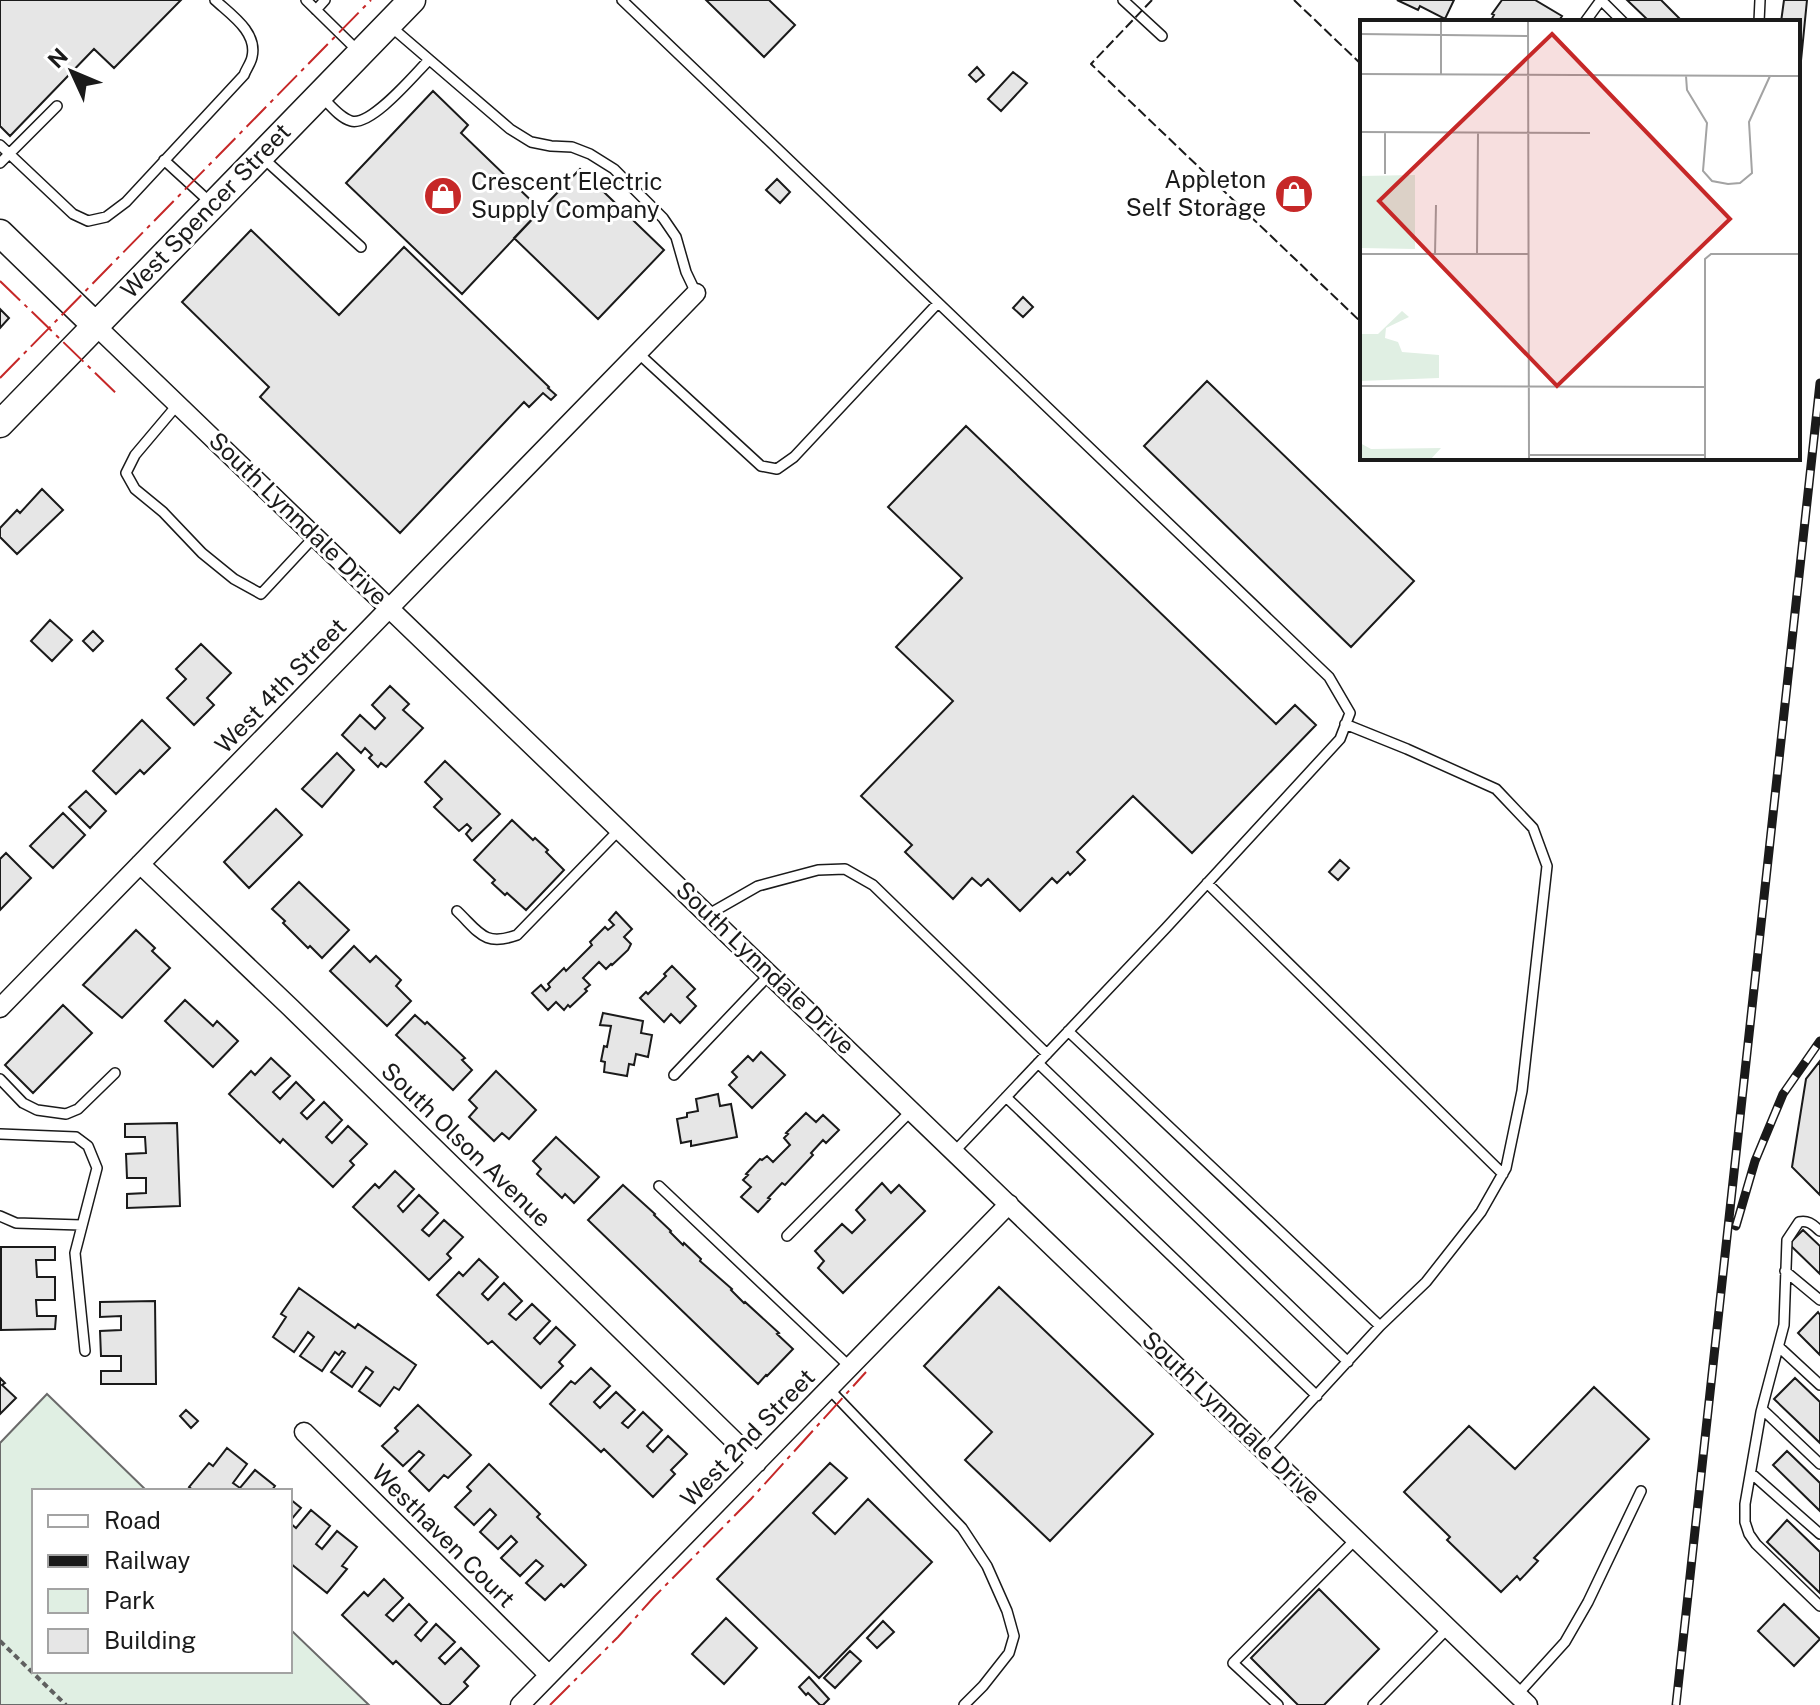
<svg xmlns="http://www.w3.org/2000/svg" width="1820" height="1705" viewBox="0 0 1820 1705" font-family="'Public Sans',sans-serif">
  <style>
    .green { fill: #e0efe3; stroke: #6a6a6a; stroke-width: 2 }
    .building { fill: #e6e6e6; stroke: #1a1a1a; stroke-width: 2 }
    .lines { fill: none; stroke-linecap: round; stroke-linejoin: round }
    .lane-casing { stroke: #1a1a1a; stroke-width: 12 }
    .street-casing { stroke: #1a1a1a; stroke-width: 21 }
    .secondary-casing { stroke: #1a1a1a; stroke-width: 29 }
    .path { stroke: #5f5f5f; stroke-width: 4; stroke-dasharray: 6 4; stroke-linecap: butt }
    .lane { stroke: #fff; stroke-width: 9 }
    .street { stroke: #fff; stroke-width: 18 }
    .secondary { stroke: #fff; stroke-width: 26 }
    .rail-casing { stroke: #1a1a1a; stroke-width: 9 }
    .rail { stroke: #fff; stroke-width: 6; stroke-dasharray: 18; stroke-linecap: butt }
    .fence { stroke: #1a1a1a; stroke-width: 2; stroke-dasharray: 10 4; stroke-linecap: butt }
    .power { stroke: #c62828; stroke-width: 2; stroke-dasharray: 28 6 4 6; stroke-linecap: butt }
    .labels { text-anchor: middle; stroke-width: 6; stroke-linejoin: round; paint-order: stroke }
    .poi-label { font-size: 24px; fill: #1a1a1a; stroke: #fff; text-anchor: end }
    .street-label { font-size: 24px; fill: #1a1a1a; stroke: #fff }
    .inset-road { fill: none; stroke: #a3a3a3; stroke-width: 2 }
    .view { fill: #c62828; fill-opacity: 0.15; stroke: #c62828; stroke-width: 4 }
    .inset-edge { fill: none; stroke: #1a1a1a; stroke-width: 4 }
  </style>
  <rect width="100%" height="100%" fill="#fff"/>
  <!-- green -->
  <path class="green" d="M47,1394L147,1491H34V1671H290V1629L369,1705H0V1443Z"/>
  <!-- building -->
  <path class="building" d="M0,0H181L114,68L94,49L10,136L0,126Z
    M706,0H769L795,25L764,57Z
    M1397,0H1454L1445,19L1420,6L1418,10Z
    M1502,0H1535L1562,16L1558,22H1490L1494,15L1492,14Z
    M1627,0H1661L1683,22H1650Z
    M1784,0H1807L1798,91V22H1781Z
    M977,67L984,75L976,82L969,75Z
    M1013,72L1027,83L1001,111L988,99Z
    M433,91L468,125L461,133L541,210L462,294L346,183Z
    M580,169L664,250L598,319L514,238Z
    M777,179L790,192L780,203L766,190Z
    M251,230L339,315L404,247L549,387L548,388L556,395L551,400L543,393L529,407L524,402L400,533L260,397L269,387L182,302Z
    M1023,297L1033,307L1023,317L1013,308Z
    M0,309L9,318L0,328Z
    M1207,381L1414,581L1351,647L1144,446Z
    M966,426L1276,724L1295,705L1316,725L1192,853L1133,796L1077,852L1085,860L1070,875L1068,872L1057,883L1052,878L1020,911L988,879L981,886L972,878L953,899L905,852L912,845L861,796L953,701L896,647L962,578L888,507Z
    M42,489L63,510L17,554L0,537V528L17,510L20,513Z
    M50,620L72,640L52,661L31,641Z
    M93,631L103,641L93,651L83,641Z
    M201,644L231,673L207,698L214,705L194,725L167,698L186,679L176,669Z
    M390,686L409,704L403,710L423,728L386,767L381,763L378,767L369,758L372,755L365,748L361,753L342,735L360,715L375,729L385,718L372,705Z
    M142,720L170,748L144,774L140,770L116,794L93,771Z
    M337,753L354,770L322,807L302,789Z
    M445,761L500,814L472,841L466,834L471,828L467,824L459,831L434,807L442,799L425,782Z
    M86,791L106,811L90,828L69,807Z
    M276,809L302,835L249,888L224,862Z
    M63,813L85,835L53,868L30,846Z
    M512,820L533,840L535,838L548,850L546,852L564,870L526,910L507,893L505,895L492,883L495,880L474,860Z
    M6,853L31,878L0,910V859Z
    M1340,860L1349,868L1338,880L1329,872Z
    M299,882L349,930L322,958L310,946L308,948L283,923L285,921L272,909Z
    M616,912L632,929L624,937L631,944L628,950L612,965L611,964L606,969L599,962L583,978L590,985L585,989L587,991L570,1007L568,1005L564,1010L556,1002L548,1010L532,993L541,985L546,991L550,987L548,984L564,968L566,971L592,945L590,942L605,927L608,930L614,925L609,920Z
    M136,930L155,948L152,951L170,968L122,1018L83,985Z
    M354,946L370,962L376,956L401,980L396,986L411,1001L387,1026L330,971Z
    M672,966L695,989L687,997L696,1006L680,1023L671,1014L664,1022L640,998L646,992L648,994L666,976L664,974Z
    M185,1000L213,1026L217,1021L238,1041L213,1067L165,1021Z
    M63,1005L92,1033L33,1093L5,1065Z
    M603,1013L643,1021L641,1033L652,1035L648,1057L636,1054L634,1065L629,1064L627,1076L604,1072L605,1062L601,1061L604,1046L607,1047L611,1026L600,1025Z
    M415,1015L425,1024L427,1022L465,1058L462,1060L472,1070L453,1090L396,1035Z
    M761,1052L785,1075L752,1108L729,1085L737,1077L732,1072L748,1056L753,1061Z
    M271,1058L290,1076L273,1092L280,1099L296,1082L314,1100L301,1113L307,1119L324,1102L342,1120L326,1137L332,1143L348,1126L367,1144L350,1161L354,1165L333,1187L283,1139L280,1143L229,1094L251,1071L255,1075Z
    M1820,1061V1195L1792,1167L1806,1079Z
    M496,1071L536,1110L509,1139L502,1133L494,1141L469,1117L477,1108L469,1100Z
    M718,1094L720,1106L731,1104L737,1137L691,1146V1141L681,1143L677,1119L687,1117V1113L698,1111L696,1099Z
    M806,1113L816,1122L823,1115L839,1130L826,1143L823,1140L811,1153L813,1155L785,1185L782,1183L768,1198L770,1199L758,1212L741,1197L751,1187L743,1180L748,1175L746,1174L760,1159L762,1160L767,1156L773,1162L790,1145L784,1138L788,1134L786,1133Z
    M177,1123L180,1206L127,1208V1194L146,1193V1178H127L126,1154L146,1153L145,1137H125V1124Z
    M556,1137L599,1177L574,1203L565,1194L562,1198L537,1174L541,1169L533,1161Z
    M395,1171L414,1189L398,1206L403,1212L419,1195L438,1213L422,1230L429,1236L444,1220L463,1237L447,1254L451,1258L429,1280L353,1207L375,1184L379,1188Z
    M882,1183L891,1193L899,1185L925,1211L843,1293L818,1268L824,1261L815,1251L842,1224L852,1233L865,1220L856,1210Z
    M623,1185L655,1214L654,1215L671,1231L670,1232L683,1245L684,1243L701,1259L700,1261L732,1289L731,1290L744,1303L745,1302L779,1333L777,1334L793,1349L767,1376L766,1375L758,1384L588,1220Z
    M1803,1230L1820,1246V1274L1789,1244Z
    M1,1247H55V1260H36L37,1277H55V1300H36L37,1316H56L55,1329L1,1330Z
    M479,1259L498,1277L482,1294L488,1300L504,1283L522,1301L509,1314L516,1320L532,1304L550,1321L534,1338L540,1344L556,1327L575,1345L559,1362L563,1366L541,1388L492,1341L488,1344L437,1295L459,1272L463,1276Z
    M999,1287L1153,1434L1050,1541L965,1460L992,1432L924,1366Z
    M299,1288L355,1328L358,1324L416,1365L399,1390L394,1387L380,1406L359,1391L373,1372L366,1367L352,1387L331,1372L345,1353L342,1351L339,1355L335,1352L322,1371L300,1356L314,1337L308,1332L294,1352L273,1337L286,1317L281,1314Z
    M155,1301L156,1384H101V1371H121V1356H101L100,1331L121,1330V1316L100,1317V1302Z
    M1818,1312L1820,1315V1355L1798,1333Z
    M591,1368L610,1386L594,1402L600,1408L616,1392L635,1410L622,1423L628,1428L643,1412L662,1430L647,1446L653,1452L668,1436L687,1454L671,1470L675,1474L653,1497L604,1449L601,1452L550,1404L571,1381L575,1384Z
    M0,1378L5,1383L2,1385L16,1398L0,1414Z
    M1795,1378L1820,1402V1443L1774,1399Z
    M1594,1387L1649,1439L1534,1558L1538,1561L1520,1580L1517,1576L1501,1592L1447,1540L1450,1537L1404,1492L1469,1426L1515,1469Z
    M418,1405L471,1455L448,1478L444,1475L429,1491L409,1471L424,1455L419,1451L403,1466L382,1446L398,1431L395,1428Z
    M186,1410L198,1421L191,1428L180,1416Z
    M227,1448L247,1464L233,1483L240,1488L255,1470L275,1486L271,1491H194L189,1487L209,1463L213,1466Z
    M1787,1451L1820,1483V1511L1773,1465Z
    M830,1463L847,1478L813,1513L835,1534L868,1499L932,1562L819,1678L717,1579Z
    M489,1464L540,1514L537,1517L586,1565L564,1587L561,1584L545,1600L526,1583L543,1566L536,1560L520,1576L501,1558L517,1542L511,1536L498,1549L480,1532L496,1515L490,1509L474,1525L455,1507L471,1491L467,1487Z
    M290,1499L301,1508L290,1521Z
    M311,1510L330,1526L316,1544L322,1549L337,1531L357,1547L342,1566L347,1569L327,1593L290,1563V1523L296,1528Z
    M1787,1520L1820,1552V1593L1767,1542Z
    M384,1579L403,1598L386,1615L393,1621L409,1604L427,1622L415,1635L421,1641L436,1624L455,1642L439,1658L445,1664L461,1648L479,1666L464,1682L468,1686L449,1705H442L396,1661L393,1664L342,1615L364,1592L368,1596Z
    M1319,1589L1379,1649L1324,1705H1298L1251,1658Z
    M1784,1604L1820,1639L1794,1666L1758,1631Z
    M726,1618L757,1648L724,1684L692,1654Z
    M883,1621L894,1632L877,1648L867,1638Z
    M850,1651L861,1661L835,1688L824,1678Z
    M809,1677L829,1699L823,1705H820L808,1693L806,1695L799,1687Z"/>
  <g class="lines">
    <defs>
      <path id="lane" d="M306,0L358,51
        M622,0L1329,677L1350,713L1340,739L1166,928L955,1151
        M1123,0L1162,36
        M1601,0L1623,22
        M316,10L325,0
        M1585,22L1601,0
        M1759,22L1760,0
        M389,25L510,129L531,142L551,146L572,147L590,154L614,169L663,218L676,237L686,272L696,293
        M322,97C330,105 340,118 351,121C371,127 414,75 428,61
        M0,145L73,214L88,221L106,217L126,202L244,75C246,69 251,63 252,57C258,32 230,14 215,0
        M263,158L361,247
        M164,160L212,204
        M0,163L57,106
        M638,353L761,466L777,469L794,457L938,303
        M178,404L135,455L126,473L135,489L163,512L202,553L234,579L261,594L315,536
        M1207,883L1503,1174
        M457,911C479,932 484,947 517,935L620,829
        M709,914L758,886L818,870L845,869L873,885L1047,1054
        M1068,1031L1380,1326
        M1038,1063L1348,1362
        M674,1075L770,974
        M0,1079L23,1103L37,1110L66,1114L78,1109L115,1073
        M1006,1097L1317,1396
        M0,1134L76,1137L88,1146L97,1168L75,1253L85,1351
        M659,1186L850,1367
        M0,1216L16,1223L81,1225
        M1820,1231C1813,1225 1809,1220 1799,1222L1787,1240L1784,1325L1761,1412L1745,1504V1522L1749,1534L1756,1544L1820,1606
        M787,1236L911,1111
        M1785,1271L1820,1300
        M1779,1347L1820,1385
        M829,1389L962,1528L987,1566L1007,1611L1014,1636L1009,1653L983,1686L964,1705
        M1762,1409L1820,1464
        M1265,1451L1380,1326L1426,1282L1481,1212L1506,1168L1522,1091L1547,866L1533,828L1496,789L1407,749L1345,724
        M1752,1474L1820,1534
        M1517,1695L1565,1642L1588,1602L1641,1491
        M1278,1705L1233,1663L1356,1539
        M1373,1705L1448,1628"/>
      <path id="street" d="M95,325L1528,1705
        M140,864L291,1008L757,1463
        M0,1008L696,293
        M304,1432L549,1675
        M520,1705L1009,1204"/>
      <path id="secondary" d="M0,233L95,325
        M0,424L412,0"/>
    </defs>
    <!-- lane casing -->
    <use href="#lane" class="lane-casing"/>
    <!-- street casing -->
    <use href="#street" class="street-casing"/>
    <!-- secondary casing -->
    <use href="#secondary" class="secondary-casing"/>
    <!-- path -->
    <path class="path" d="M0,1641L66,1705"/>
    <!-- lane -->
    <use href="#lane" class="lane"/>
    <!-- street -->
    <use href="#street" class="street"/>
    <!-- secondary -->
    <use href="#secondary" class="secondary"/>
    <defs>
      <path id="rail" d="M1736,1226L1755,1161L1783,1094L1820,1041
        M1676,1705L1820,383"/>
    </defs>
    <!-- rail casing -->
    <use href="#rail" class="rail-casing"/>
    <!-- rail -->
    <use href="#rail" class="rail"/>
    <!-- fence -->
    <path class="fence" d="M1152,0L1091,64L1362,323
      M1294,0L1362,65"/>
    <!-- power -->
    <path class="power" d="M0,281L118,395
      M0,378L371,0
      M550,1705L618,1637L654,1597L751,1499L866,1372"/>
  </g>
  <!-- icons -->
  <defs>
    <symbol id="shop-disc" viewBox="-11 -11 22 22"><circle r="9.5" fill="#c62828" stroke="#fff"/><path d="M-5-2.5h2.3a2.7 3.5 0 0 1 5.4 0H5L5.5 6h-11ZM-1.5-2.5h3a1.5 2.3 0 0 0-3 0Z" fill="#fff"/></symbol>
  </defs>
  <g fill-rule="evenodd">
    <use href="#shop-disc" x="1272" y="172" width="44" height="44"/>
    <use href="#shop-disc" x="421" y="174" width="44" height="44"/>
  </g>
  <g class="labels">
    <!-- poi labels -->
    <g class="poi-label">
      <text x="1266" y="188">Appleton<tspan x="1266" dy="28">Self Storage</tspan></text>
      <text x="471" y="190" text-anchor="start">Crescent Electric<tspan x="471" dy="28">Supply Company</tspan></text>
    </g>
    <!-- street labels -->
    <g class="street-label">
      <text transform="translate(206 211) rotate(-46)" y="8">West Spencer Street</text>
      <text transform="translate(298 519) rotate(44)" y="8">South Lynndale Drive</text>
      <text transform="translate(281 686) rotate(-46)" y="8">West 4th Street</text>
      <text transform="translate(765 968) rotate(44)" y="8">South Lynndale Drive</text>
      <text transform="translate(466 1145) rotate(44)" y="8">South Olson Avenue</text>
      <text transform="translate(1231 1418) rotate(44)" y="8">South Lynndale Drive</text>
      <text transform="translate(748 1438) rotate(-46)" y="8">West 2nd Street</text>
      <text transform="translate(443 1536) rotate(45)" y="8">Westhaven Court</text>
    </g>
  </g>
  <!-- overview -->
  <g transform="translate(1360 20)">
    <rect width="440" height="440" fill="#fff"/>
    <path d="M55,155V229L0,228V156ZM42,291L49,297L26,308L25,318L38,322L42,332L79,335V358L0,361V314H18ZM0,423L11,429L81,428L70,440H0Z" fill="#e0efe3"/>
    <path class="inset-road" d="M81,0V54M168,0L169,440M0,14L168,16M0,54L440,56M326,56L327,70L347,103L343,151L352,161L368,164L380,163L392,153L389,102L410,56M0,112L230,113M25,112V154M0,234H168M75,234L76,185M117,234L118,113M0,366L345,367M169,435H345M345,440V239L351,234H440"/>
    <path class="view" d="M192,14L370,199L197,366L19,181Z"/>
    <rect width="440" height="440" class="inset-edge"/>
  </g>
  <!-- legend -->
  <rect x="32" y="1489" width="260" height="184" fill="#ffffff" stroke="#a3a3a3" stroke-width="2"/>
  <rect x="48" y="1515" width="40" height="12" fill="#ffffff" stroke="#a3a3a3" stroke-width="2"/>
  <text x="104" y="1529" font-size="24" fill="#1a1a1a">Road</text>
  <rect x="48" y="1555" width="40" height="12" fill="#1a1a1a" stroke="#a3a3a3" stroke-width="2"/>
  <text x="104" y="1569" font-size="24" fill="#1a1a1a">Railway</text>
  <rect x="48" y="1589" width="40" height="24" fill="#e0efe3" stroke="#a3a3a3" stroke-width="2"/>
  <text x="104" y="1609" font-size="24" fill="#1a1a1a">Park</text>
  <rect x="48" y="1629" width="40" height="24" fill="#e6e6e6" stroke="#a3a3a3" stroke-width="2"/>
  <text x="104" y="1649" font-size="24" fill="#1a1a1a">Building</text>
  <!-- north arrow -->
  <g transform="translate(72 72) rotate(314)" stroke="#ffffff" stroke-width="6" paint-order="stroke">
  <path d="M0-6L14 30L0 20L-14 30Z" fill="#1a1a1a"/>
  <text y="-12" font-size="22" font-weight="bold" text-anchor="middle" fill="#1a1a1a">N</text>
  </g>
</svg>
